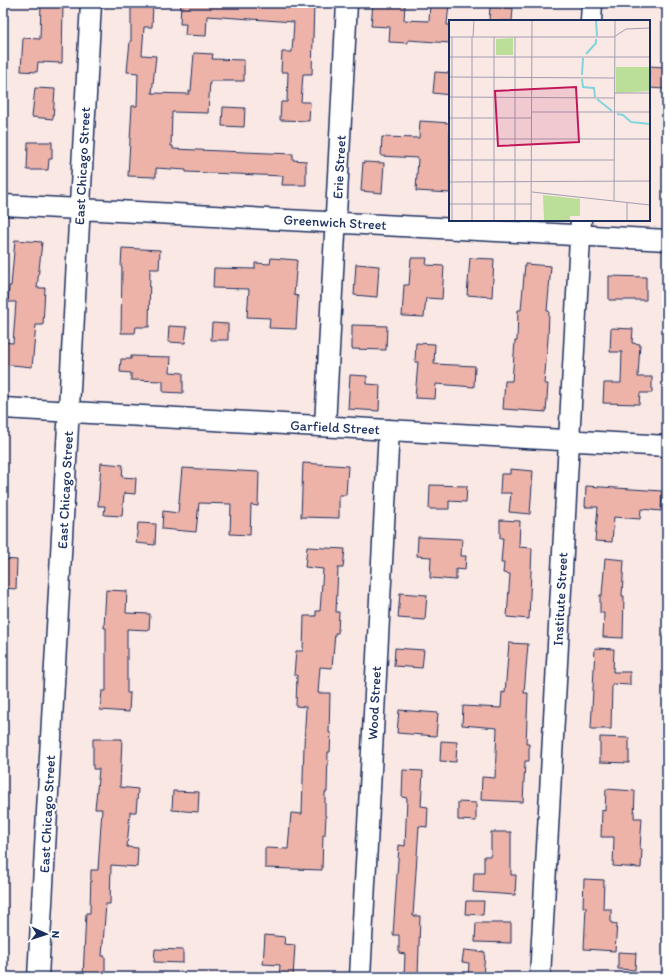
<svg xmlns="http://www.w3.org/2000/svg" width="670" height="980" viewBox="0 0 670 980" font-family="Itim,sans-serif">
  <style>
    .building { fill: #edb3a9; stroke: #1b2f5e }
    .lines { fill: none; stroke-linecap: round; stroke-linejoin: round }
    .minor-casing { stroke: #1b2f5e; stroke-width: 23 }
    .minor { stroke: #fff; stroke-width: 20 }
    .labels { text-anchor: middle; stroke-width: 4; stroke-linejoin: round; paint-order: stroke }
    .street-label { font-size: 14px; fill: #1b2f5e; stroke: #fff }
    .inset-river { fill: none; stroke: #83d4dc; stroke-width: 2 }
    .inset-road { fill: none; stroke: #a19eaf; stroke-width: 1 }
    .view { fill: #c2185b; fill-opacity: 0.15; stroke: #c2185b; stroke-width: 2 }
    .inset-edge { fill: none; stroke: #1b2f5e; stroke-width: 2 }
  </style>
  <rect width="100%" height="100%" fill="#fae8e5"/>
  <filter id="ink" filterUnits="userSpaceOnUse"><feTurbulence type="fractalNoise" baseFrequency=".025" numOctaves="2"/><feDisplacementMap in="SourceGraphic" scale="8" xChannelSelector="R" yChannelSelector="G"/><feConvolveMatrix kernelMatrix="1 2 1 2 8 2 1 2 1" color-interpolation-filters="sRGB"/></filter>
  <g filter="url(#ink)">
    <!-- building -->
    <path class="building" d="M41,3H63L62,63L38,62L37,72L21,71L23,38L40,39Z
      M131,3H153L152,27H144L142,55L156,56L152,93L189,94V91H191L194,53L213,54L212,59L244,60V81H210L208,113L172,112L171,146H173V149L293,154V160L306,161V185H282L283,176L186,172V170L156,168V177L128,176L132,106H137L138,73L127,72L130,41H131Z
      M181,3H314L312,74H303L301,102H310L309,121L280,120L281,102H287L288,72H281L282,52H292L294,22L207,16L206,36L185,35L186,24H180Z
      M373,3L405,4L404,20L429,21L430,3H449L447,25H450V43L408,40V43L389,42L390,27L371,26Z
      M490,7L513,8L512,21H489Z
      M649,66L665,67V89L649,88Z
      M435,72L450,73V95L433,93Z
      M35,88L55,89L53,119L32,117Z
      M223,107L245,108L244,127L222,126Z
      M420,121L450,123V193L416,191L418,158L381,156L382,137L419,138Z
      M28,142H52V159H49L48,170H27Z
      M363,162L384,163L382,193L361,191Z
      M15,240L42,242L37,288H45L43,325H36L32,367L3,364V342L13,343L16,302H8L9,286H11Z
      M122,248L160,250L159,269H150L149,327H136L135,333H121L122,267H121Z
      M271,258L297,260L294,295L298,296L296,329L269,328L270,318L247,317L249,289L213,288L214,268L255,269V263L270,264Z
      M411,258H427L426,265L444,266L442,299L426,298L424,317L402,316L404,285H409Z
      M470,258L494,259L492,297L467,295Z
      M356,264L379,266L377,297L354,295Z
      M525,264L551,266L547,311H549L548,339L544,384H548L546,412L503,409L505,381H512L515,341H517L518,310H521Z
      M609,276L646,277V300H609Z
      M212,323L228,324V340H211Z
      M352,325L387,326L386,350L352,349Z
      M169,326L187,327L185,343L168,342Z
      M611,328L633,329L632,343L640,344L638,377H652V393H640L639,404L603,403L604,383H621L622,352H610Z
      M416,343L435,344L434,364L475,366L474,387L436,384L435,399L415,398L418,362H415Z
      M131,356L171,357L170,372L183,373V393L163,392V381L131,380V373L120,372L121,359H131Z
      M350,375L367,376V384L380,385L379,411L348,409Z
      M101,463L123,465L122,477L136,478L135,494L124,493L122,516L104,515L105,506H98Z
      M303,463L348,466L346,495H339V518L301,517Z
      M182,468L259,472L258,506L251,505L250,535L230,534L231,504L199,503L196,532L162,529L163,511L178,513Z
      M510,469L533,471L530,514L509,512L511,493H500L501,474H510Z
      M430,485L467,486L466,502L449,501V509H429Z
      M586,486L662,491L661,511L641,509L640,519L614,517L612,542L595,541L598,507H585Z
      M500,520L520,521L519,547L532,548L529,619L507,617L510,574L503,573L504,563H501L503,538H500Z
      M138,523L156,524L155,545L136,543Z
      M418,537L462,539L461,556H466L465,570L456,569V580L430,578L431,557L417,556Z
      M307,547L345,549L343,568H338L336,612H339L338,633H335L332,668L320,667L318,693H330L329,733H331L330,752H328L327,792H325V816H326L325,835H323L322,870L265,868V848L288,849L291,813L302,814L304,745L306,707L296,706L297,675H294L296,651H303L304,616H316V611H320L323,569L305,567Z
      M605,558L624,560L622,596H624L623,638L603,637L604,613H600V595H602Z
      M3,559L17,560L16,589L3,588Z
      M106,590L127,591L126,613L150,614L149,630L127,629V693H130L129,712L100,710L102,691H106V628H104Z
      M400,593L427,595L425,620L398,618Z
      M509,643L528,644L524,693H528L526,744H529V761H525L523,802L481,800L482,777L495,778L497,728L462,725L463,706L501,708L502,692L505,693Z
      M395,648L424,650L422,668L394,666Z
      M595,648L614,649L613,672H630V685L612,684L611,729H591Z
      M399,710L438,713L436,736L397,733Z
      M600,737L629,738V763L600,762Z
      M93,739H122L120,787L138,789L136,812H130L127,847L138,848L137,867L111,865L110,904H106L102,956H105V977H83L86,913H90L91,870H98L102,809H95L99,769H93Z
      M441,741L457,742L456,762L440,761Z
      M403,770L423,771L421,806L428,807L427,827L419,826L413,916H420L418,977H404L405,954L399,953V935H393L399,845L405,846L407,798L402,797Z
      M606,789L635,791L634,818H642L640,849H642L641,868L613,866L614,837H601L602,810L605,811Z
      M173,791L199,792L198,812L172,810Z
      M458,802L476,803V821L458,820Z
      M491,832H511V875H516L515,895L473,892L474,873H484V856H491Z
      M584,879L604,880L603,909H611V923L617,924L615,951L584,949L586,907H583Z
      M466,901H484L483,915L465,914Z
      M476,923H511V943L475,942Z
      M265,935L285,937L284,944L295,945L293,977H279L280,965L263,964Z
      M155,949L183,950V963L154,962Z
      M464,950L485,952L483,977H468L469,963L462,962Z
      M618,952L636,953L635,970L618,969Z"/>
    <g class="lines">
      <defs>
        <path id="minor" d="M591,21L592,3
          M3,205L667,240
          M3,408L667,446
          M325,426L347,3
          M38,977L91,3
          M360,977L389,430
          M540,977L581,220"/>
      </defs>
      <!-- minor casing -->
      <use href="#minor" class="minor-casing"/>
      <!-- minor -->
      <use href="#minor" class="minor"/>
    </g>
  </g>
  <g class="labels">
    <!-- street labels -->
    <g class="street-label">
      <text transform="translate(82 166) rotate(-87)" y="5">East Chicago Street</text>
      <text transform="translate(339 167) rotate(-87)" y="5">Erie Street</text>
      <text transform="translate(335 222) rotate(3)" y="5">Greenwich Street</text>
      <text transform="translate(335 427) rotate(3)" y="5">Garfield Street</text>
      <text transform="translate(65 490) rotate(-87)" y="5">East Chicago Street</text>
      <text transform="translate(560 599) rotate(-87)" y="5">Institute Street</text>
      <text transform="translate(374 703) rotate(-87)" y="5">Wood Street</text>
      <text transform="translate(47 814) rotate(-87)" y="5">East Chicago Street</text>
    </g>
  </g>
  <!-- overview -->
  <g transform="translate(449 20)">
    <rect width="201" height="201" fill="#fae8e5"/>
    <path d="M94,175L131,179V196H121V201H95Z" fill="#bbdf99"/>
    <path d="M64,18V35H47V19ZM167,47H201V71L167,73Z" fill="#bbdf99"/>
    <path class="inset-river" d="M147,0L148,16M137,34L147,23V19M133,55L134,38M133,59L134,67L145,68L146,77M148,79L163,91M168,94L174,95L182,102L201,104"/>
    <path class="inset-road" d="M0,17H165L177,9L201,8M3,17V201M23,17V201M24,17L25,0M0,37H201M0,57L165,58M165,73H201M0,77L165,78M83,92H201M0,98H83M0,119H201M0,140H165M0,162L201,161M83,172L201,185M165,181L166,0M0,184H83M45,201V17M66,201V17M82,201L83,0M178,201V183"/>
    <path class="view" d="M127,67L130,122L49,126L46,71Z"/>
    <rect width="201" height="201" class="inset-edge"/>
  </g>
  <!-- margin -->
  <rect width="670" height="980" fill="none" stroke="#fff" stroke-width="16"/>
  <rect x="8" y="8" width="654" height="964" fill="none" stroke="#1b2f5e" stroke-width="1.5" filter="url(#ink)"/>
  <!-- north arrow -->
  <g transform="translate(46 934) rotate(93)" stroke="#ffffff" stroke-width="3" paint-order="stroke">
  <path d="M0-3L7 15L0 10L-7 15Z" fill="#1b2f5e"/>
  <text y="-6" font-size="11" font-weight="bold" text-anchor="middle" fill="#1b2f5e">N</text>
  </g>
</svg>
